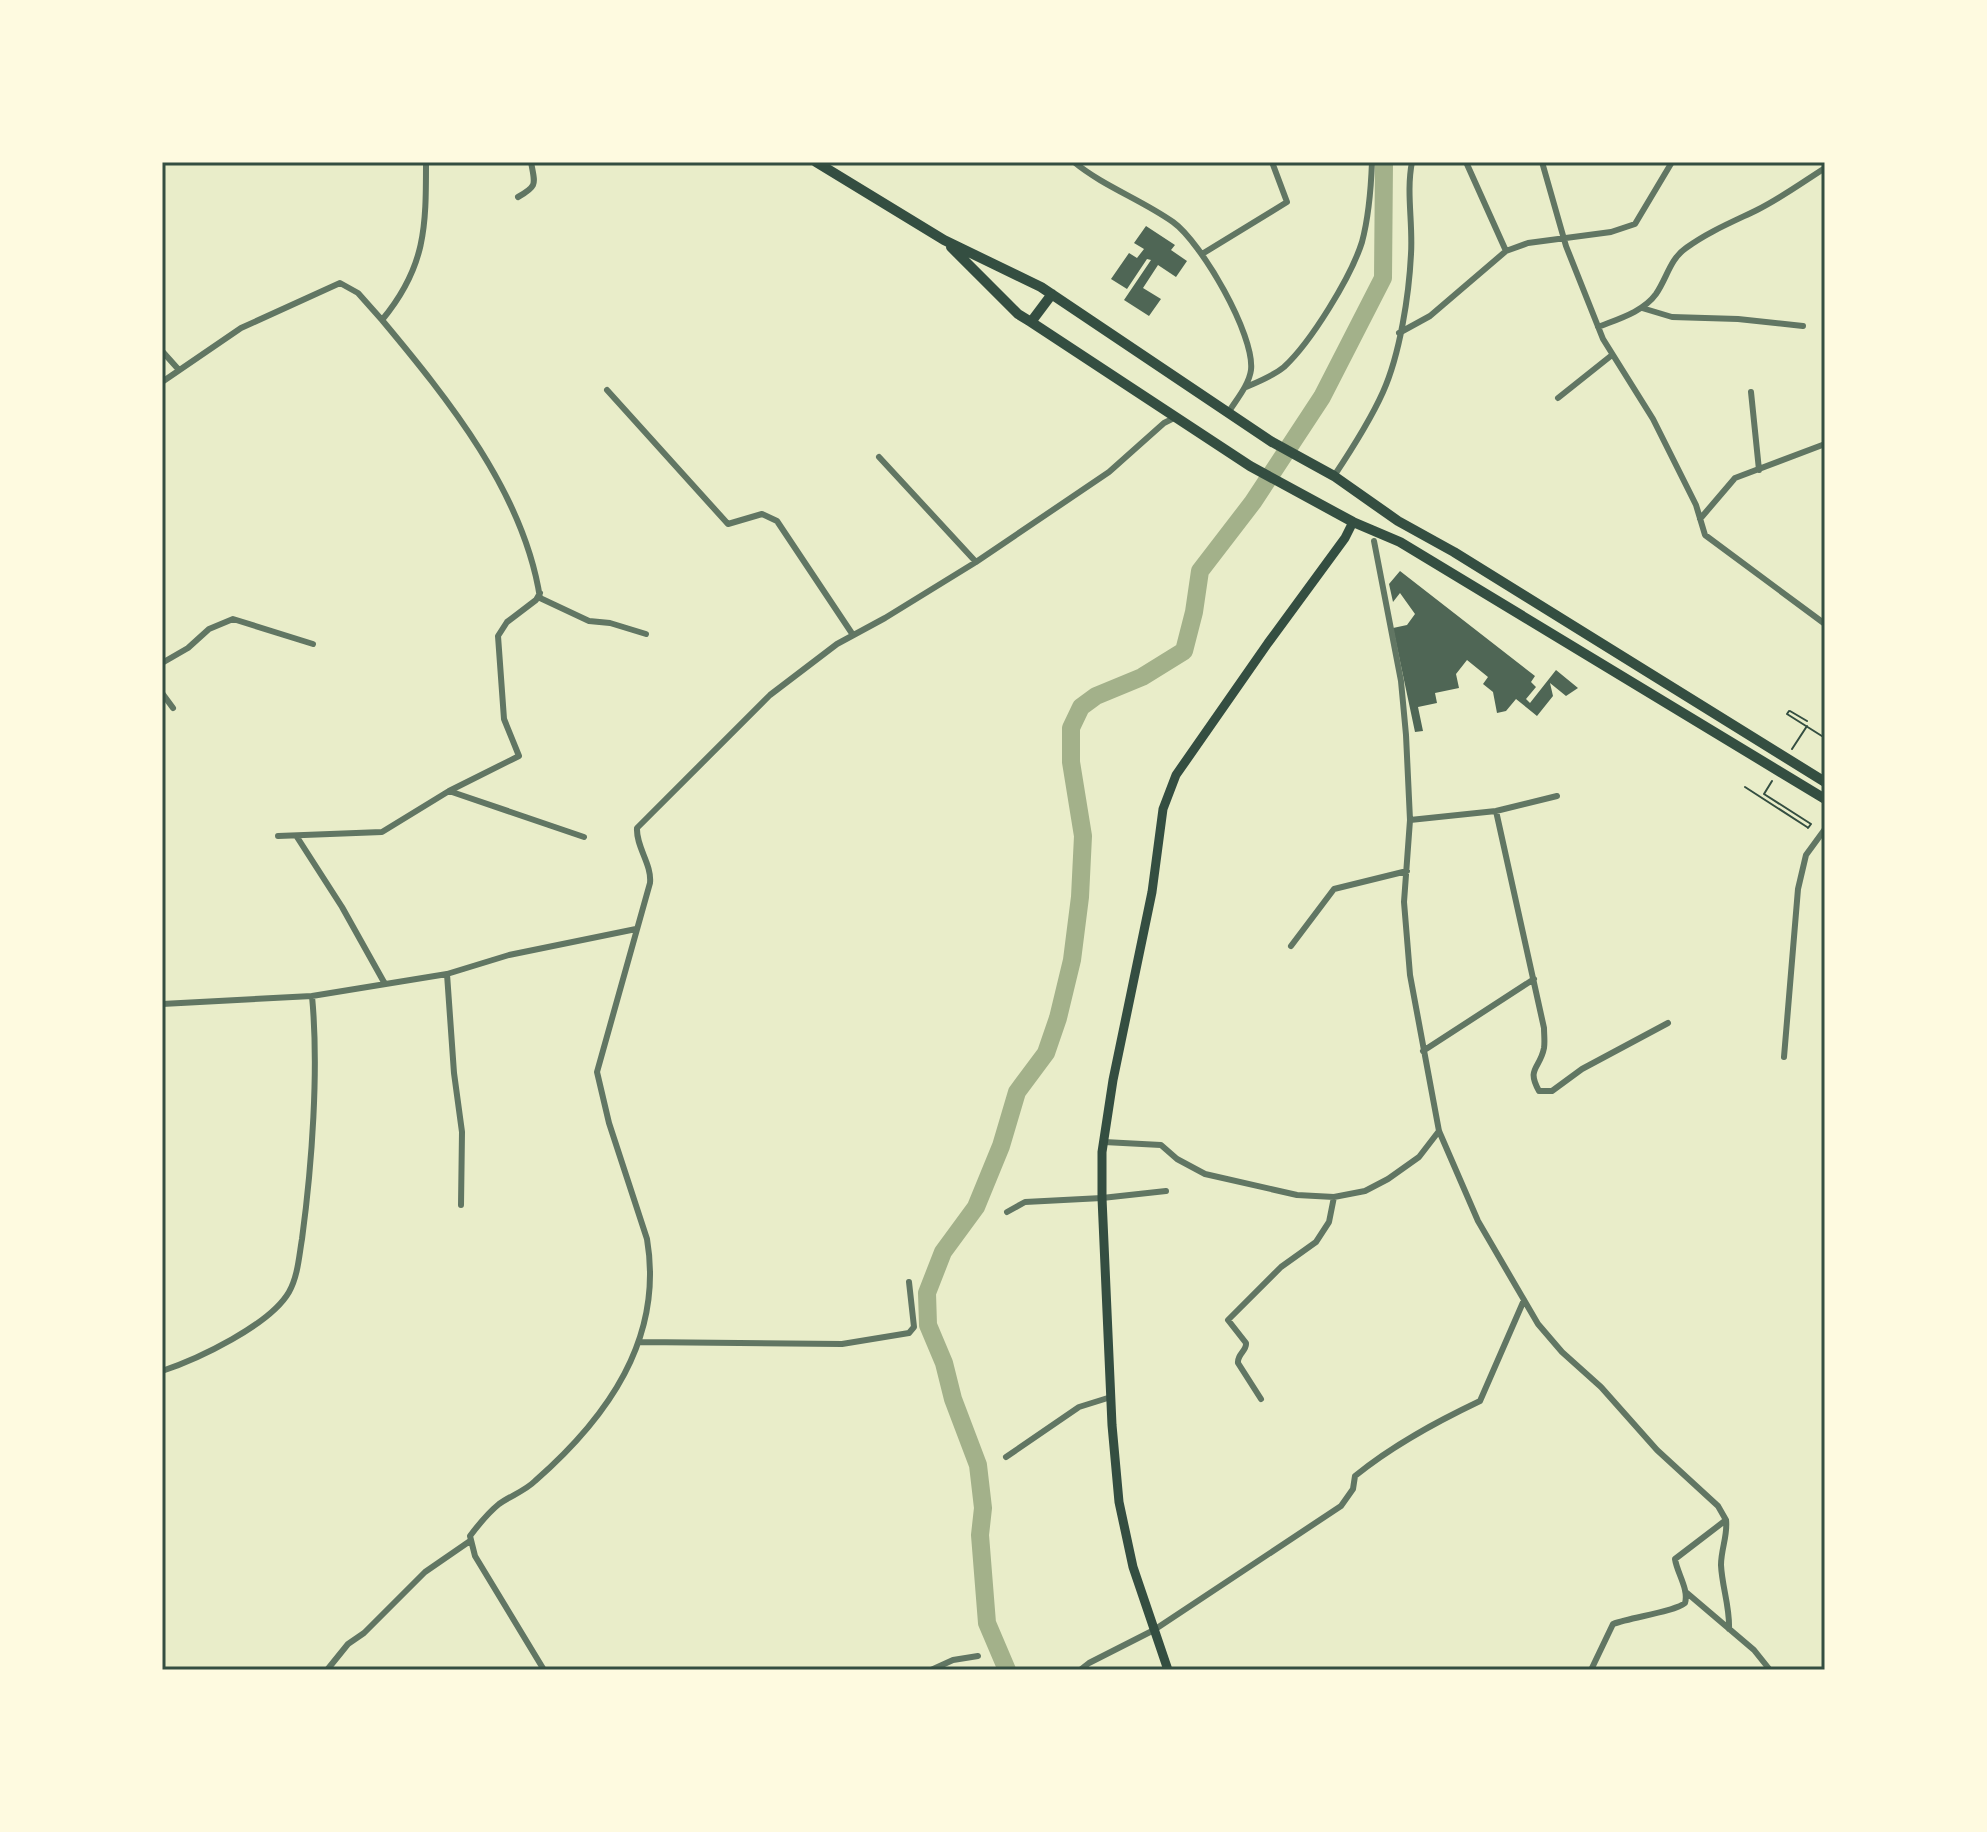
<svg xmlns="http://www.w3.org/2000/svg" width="1987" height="1832" viewBox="0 0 1987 1832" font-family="Barlow,sans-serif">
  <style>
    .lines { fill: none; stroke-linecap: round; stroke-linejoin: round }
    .river { stroke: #a3b18a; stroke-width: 18 }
    .building { fill: #4f6655 }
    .path { stroke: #344e41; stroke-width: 2 }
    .minor { stroke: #617663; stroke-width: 6 }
    .secondary { stroke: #344e41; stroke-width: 9 }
    .trunk { stroke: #344e41; stroke-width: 10 }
    .neatline { fill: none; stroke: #344e41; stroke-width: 3 }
  </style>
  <rect width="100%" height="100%" fill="#e9edc9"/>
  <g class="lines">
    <!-- river -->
    <path class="river" d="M1007,1670L987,1623L980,1535L983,1508L978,1465L953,1399L944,1363L928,1325L927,1293L943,1252L976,1207L1001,1146L1017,1092L1046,1053L1058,1018L1072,960L1080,897L1083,836L1071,762V728L1081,707L1096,696L1142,677L1184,651L1194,612L1200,571L1253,502L1322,397L1383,278L1384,162"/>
  </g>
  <!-- building -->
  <path class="building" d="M1146,226L1175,245L1171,250L1187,261L1176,277L1158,265L1143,288L1161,299L1149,316L1124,300L1151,260L1147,259L1127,289L1111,279L1129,253L1137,258L1144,249L1134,243Z
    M1400,571L1535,676L1531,682L1536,687L1526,699L1530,703L1556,670L1578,688L1566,696L1550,683L1553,696L1537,716L1516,699L1506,711L1497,713L1493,692L1483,684L1488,677L1467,660L1456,674L1459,688L1435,693L1437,703L1418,707L1423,731L1415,732L1393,628L1407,625L1415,614L1400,593L1393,602L1389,584Z"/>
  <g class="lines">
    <!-- path -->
    <path class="path" d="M1789,711L1787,714L1825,738
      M1790,711L1807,721
      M1792,749L1807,726
      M1772,781L1764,794L1811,824L1808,828
      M1745,787L1807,827"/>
    <!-- minor -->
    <path class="minor" d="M426,162C426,227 426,267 382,320C448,399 524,493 540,598L589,621L610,623L646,634
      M1074,162C1103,186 1142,200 1173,222C1201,242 1255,335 1251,370C1249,385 1236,400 1228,413
      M1466,162L1506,251
      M1542,162L1566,246L1603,339L1653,419L1696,505L1705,535L1825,624
      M518,197C538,186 535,184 531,162
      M1202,254L1287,202L1272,162
      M1642,308L1672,317L1738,319L1803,326
      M1598,327C1618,319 1643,312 1656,294C1667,278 1670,259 1686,248C1708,232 1732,222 1757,210C1781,198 1803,182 1825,168
      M1399,333L1430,316L1506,251L1528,243L1611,232L1635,224L1672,162
      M162,351L179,370
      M162,382L241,328L340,283L358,293L382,320
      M1246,387C1258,382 1273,376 1284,367C1311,342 1351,277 1362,242C1369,216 1371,188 1372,162
      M607,390L728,524L762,514L777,521L853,635
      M1751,392L1759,470
      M1558,398L1612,355
      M879,457L976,562
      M1334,476C1352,449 1370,421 1383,392C1400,354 1409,295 1411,254C1413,223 1406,192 1412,162
      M1700,519L1735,478L1825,444
      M1374,541L1401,681L1406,735L1410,820L1404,902L1410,975L1439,1131L1478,1221L1538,1324L1562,1352L1601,1387L1657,1450L1718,1506L1726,1520L1675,1559C1677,1573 1689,1589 1685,1603C1674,1612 1632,1617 1613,1624L1591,1670
      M162,663L188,648L209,629L233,619L313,644
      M162,693L173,708
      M449,791L584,837
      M1496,811L1544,1028C1544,1034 1545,1042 1544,1048C1540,1069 1526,1068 1539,1091H1552L1582,1069L1668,1023
      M1410,820L1496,811L1557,796
      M278,836L382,832L449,791L519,756L504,719L498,636L507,622L536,600L540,593
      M297,837L342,907L385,984
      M1291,946L1334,889L1407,871
      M447,974L454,1073L462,1132L461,1205
      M162,1004L312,996
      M1423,1051L1534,979
      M1784,1057L1798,889L1806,855L1825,829
      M1104,1142L1161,1145L1177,1159L1205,1174L1297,1195L1334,1197L1365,1191L1388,1179L1419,1157L1439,1131
      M1007,1212L1025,1202L1102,1198L1166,1191
      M640,1342L842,1344L909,1333L914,1327L909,1282
      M162,1371C198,1359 270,1325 289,1292C298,1276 299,1256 302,1239C312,1165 319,1069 312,996L447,974L509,955L636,929
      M1261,1399L1238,1363C1237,1354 1247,1351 1246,1343L1228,1320L1281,1267L1316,1242L1329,1222L1334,1197
      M1006,1457L1079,1407L1111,1397
      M1726,1520C1728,1535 1721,1549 1721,1565C1722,1587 1730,1607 1729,1629
      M1687,1593L1754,1650L1770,1670
      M327,1670L348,1644L364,1633L425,1572L470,1541
      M544,1670L475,1556L470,1536C479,1524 488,1513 499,1504C510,1496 525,1491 535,1481C607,1418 664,1339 647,1239L609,1123L597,1072L650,883C652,864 636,847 637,828L770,695L837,644L885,618L976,562L1109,472L1164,423L1176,417
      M931,1670L953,1660L978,1656
      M1080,1670L1089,1663L1154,1630L1341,1506L1353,1489L1355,1476C1393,1445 1436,1422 1480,1401L1524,1300"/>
    <!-- secondary -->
    <path class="secondary" d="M1168,1670L1133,1567L1119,1502L1112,1425L1102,1198V1152L1113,1080L1152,892L1163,809L1176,775L1268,643L1345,538L1353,522"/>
    <!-- trunk -->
    <path class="trunk" d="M816,162L944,240L1041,287L1272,442L1334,476L1398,521L1454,552L1825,782
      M951,247L1018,314L1031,322L1250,466L1353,522L1400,542L1825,799
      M1031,322L1052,294"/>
  </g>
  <!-- border -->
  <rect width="1987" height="1832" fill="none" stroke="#fefae0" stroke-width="328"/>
  <rect x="164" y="164" width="1659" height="1504" class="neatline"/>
</svg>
